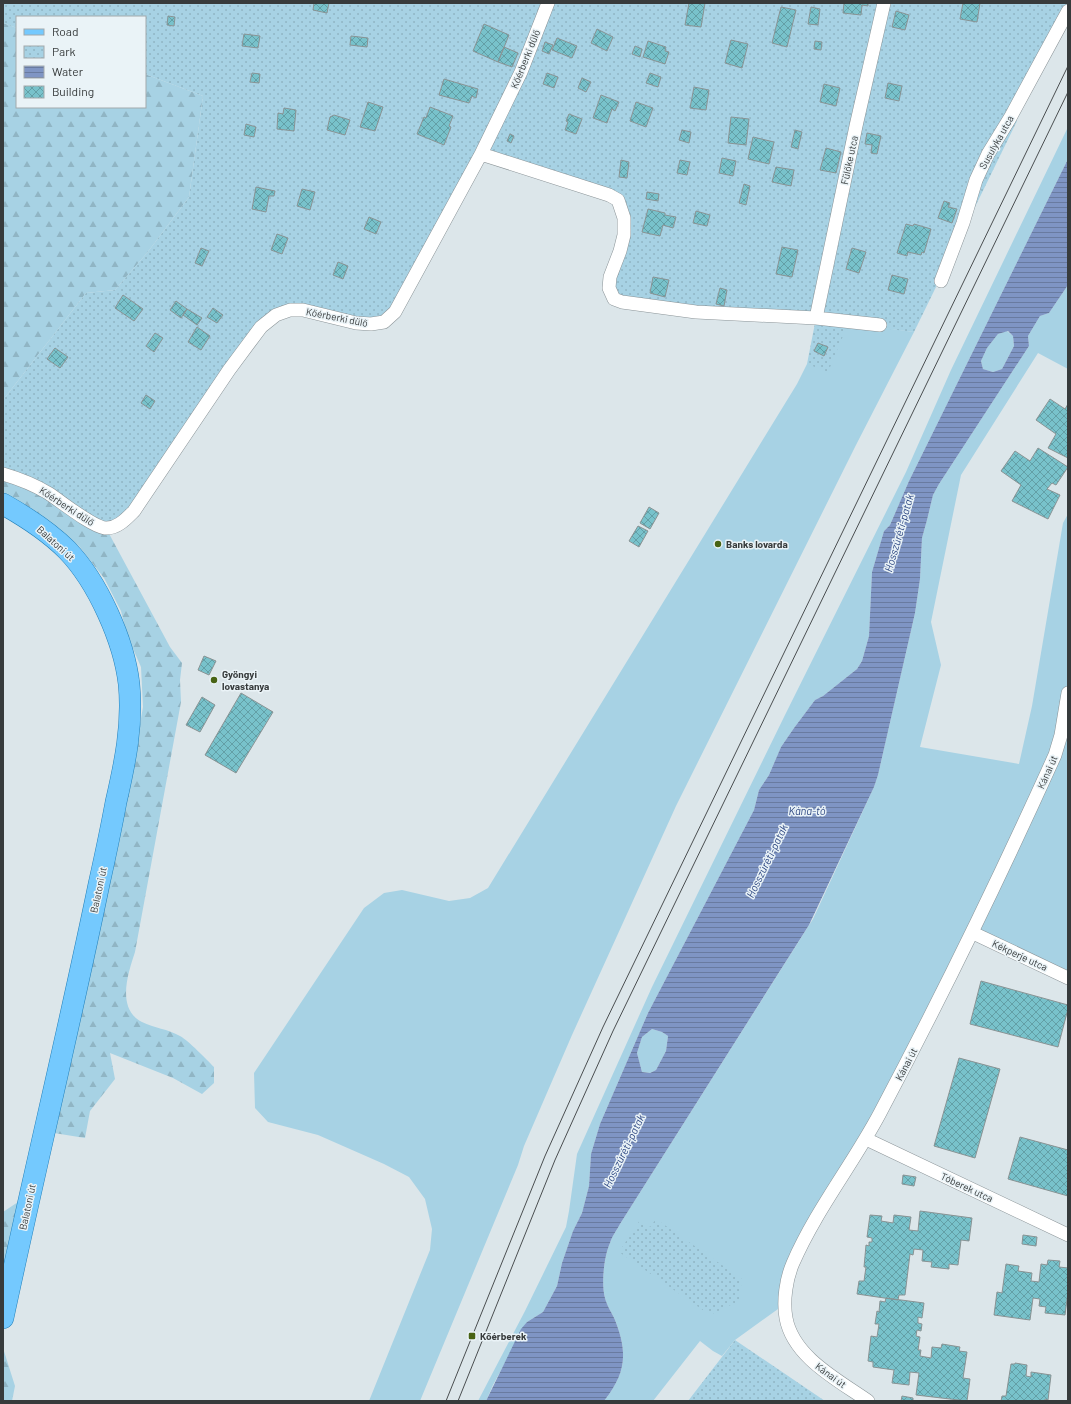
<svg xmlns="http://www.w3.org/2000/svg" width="1071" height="1404" viewBox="0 0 1071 1404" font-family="Barlow,sans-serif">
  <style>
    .grass { fill: #a7d2e4 }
    .forest { fill: url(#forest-firs) }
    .park { fill: url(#park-dots) }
    .water { fill: url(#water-rules); fill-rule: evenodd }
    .building { fill: url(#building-cross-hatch); stroke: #899394 }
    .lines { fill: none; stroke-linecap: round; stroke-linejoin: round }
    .minor-casing { stroke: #8b9498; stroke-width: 14 }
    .primary-casing { stroke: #2380ba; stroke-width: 22 }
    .minor { stroke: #fff; stroke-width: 13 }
    .primary { stroke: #74c9fe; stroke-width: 21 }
    .tram { stroke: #4a4e50; stroke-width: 1 }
    .poi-dot { fill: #486314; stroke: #eaf3f7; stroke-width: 1.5 }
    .labels { text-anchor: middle; stroke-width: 3; stroke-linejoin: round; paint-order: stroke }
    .street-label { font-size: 10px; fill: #373b3c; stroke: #eaf3f7 }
    .poi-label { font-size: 10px; font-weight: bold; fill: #373b3c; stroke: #eaf3f7; text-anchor: start }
    .water-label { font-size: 11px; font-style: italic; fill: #2e4883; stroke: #eaf3f7 }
  </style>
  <defs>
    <pattern id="forest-firs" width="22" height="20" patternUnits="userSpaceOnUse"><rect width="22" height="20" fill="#a7d2e4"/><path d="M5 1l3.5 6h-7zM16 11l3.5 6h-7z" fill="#90b5c4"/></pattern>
    <pattern id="park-dots" width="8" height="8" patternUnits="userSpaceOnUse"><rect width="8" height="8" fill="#a7d2e4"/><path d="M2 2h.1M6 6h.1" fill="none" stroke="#90b5c4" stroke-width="1.8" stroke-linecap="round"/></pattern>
    <pattern id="water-rules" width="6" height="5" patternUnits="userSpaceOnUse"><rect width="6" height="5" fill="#7f95c4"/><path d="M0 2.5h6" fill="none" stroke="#697ba0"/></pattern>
    <pattern id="building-cross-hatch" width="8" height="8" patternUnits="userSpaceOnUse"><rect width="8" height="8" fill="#78c2cb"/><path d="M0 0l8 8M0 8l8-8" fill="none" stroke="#639fa6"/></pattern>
  </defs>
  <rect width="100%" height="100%" fill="#dce6ea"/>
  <!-- grass -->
  <path class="grass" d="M1068,127V159L909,481L890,525L884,531L872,572L869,636L862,661L857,669L823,696L815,700L794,728L781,747L769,775L759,790L754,810L648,1013L600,1124L591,1154L589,1186L582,1213L573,1231L562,1263L557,1286L543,1312L527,1322L493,1385L486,1401H478L525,1311L566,1227L569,1211L577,1154L652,987L784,717L906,472L951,370Z
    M1068,285V369L1038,353L961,475L931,622L941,665L920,747L1019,764L1032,706L1063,523L1068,514V978L973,933L802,1243L785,1304L735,1340L722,1356L713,1351L700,1341L653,1401H604C626,1373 628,1353 615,1320C612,1313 607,1306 605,1298C601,1284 604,1256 610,1243C612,1236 617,1230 620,1224L806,930L813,919L874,787L878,775L915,613L920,579L922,538L927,520L933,495L939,484L1029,346L1028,336L1040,316L1049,313Z
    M848,323L914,332L856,445L676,806L572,1035L524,1146L518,1165L420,1401H369L430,1250L432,1229L425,1199L409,1177L384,1164L318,1135L268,1122L255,1108L254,1073L364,908L384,893L402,890L449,901L470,898L488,888L797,384L807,364H809Z
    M1007,331L1013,336L1014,346L1002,369L993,372L983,369L981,361L987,348L998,334Z
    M652,1029L662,1032L668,1036L666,1051L656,1070L650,1073L642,1072L637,1053L642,1037Z"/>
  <!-- forest -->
  <path class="forest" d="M3,23L17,28V107H145V74L203,96L189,197L147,253L115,290L86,293L3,400Z
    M3,474L106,528L170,647L182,663L180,680L181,702L135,952C128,973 116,1009 142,1022C154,1028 168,1029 180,1036C189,1041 206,1059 214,1067V1083L202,1094L173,1078L110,1053L115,1079L90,1111L85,1138L54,1133L134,758L143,707L141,667L127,635L121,611L104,578L79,546L41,516L14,498L3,493Z
    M30,1194L3,1318V1212Z
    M3,1348L15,1386L12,1401H3Z"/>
  <!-- park -->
  <path class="park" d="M3,3H1068V11L1010,118L1017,121L914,332L848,324L828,372L807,364L816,318L622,302L609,288L620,251L618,200L482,155L384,322L303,310L276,315L134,511L106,528L3,474V400L86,293L115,290L147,253L189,197L203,96L145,74V17H17V28L3,23Z
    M656,1219L742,1279L739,1301L710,1315L619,1252L640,1220L650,1227Z
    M735,1340L825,1401H688Z"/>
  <!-- water -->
  <path class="water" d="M1068,159V285L1049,313L1040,316L1028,336L1029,346L939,484L933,495L927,520L922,538L920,579L915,613L878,775L874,787L809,925L620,1224C617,1230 612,1236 610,1243C604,1256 601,1284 605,1298C607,1306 612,1313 615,1320C628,1353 626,1373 604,1401H486L521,1329L527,1322L543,1312L557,1286L562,1263L573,1231L582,1213L589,1186L591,1154L600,1124L648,1013L754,810L759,790L769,775L781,747L794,728L815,700L823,696L857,669L862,661L869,636L872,572L884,531L890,525L909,481ZM1008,331L1013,336L1014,346L1002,369L993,372L983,369L981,361L987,348L998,334ZM652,1029L662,1032L668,1036L666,1051L656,1070L650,1073L642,1072L637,1053L642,1037Z"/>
  <!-- building -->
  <path class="building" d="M314,3H329L327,13L313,10Z
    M689,3H705L701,27L685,25Z
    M840,3H868V6L862,5L861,15L843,13L844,3Z
    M963,3H980L977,22L960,19Z
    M781,7L796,10L787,47L772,43Z
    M811,7L820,9L818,25L808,24Z
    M896,11L909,15L905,30L892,27Z
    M168,16L175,17L174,26L167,25Z
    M484,24L509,35L498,62L473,51Z
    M597,29L613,37L607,51L591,43Z
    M244,34L260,36L258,48L242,46Z
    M351,36L368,38L367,47L350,45Z
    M557,38L577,46L572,58L552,50Z
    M731,40L748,44L742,68L725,63Z
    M648,41L666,47L665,51L669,52L665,64L643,57Z
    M815,41L822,42L821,50L814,49Z
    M545,42L553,45L549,54L542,51Z
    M635,46L642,49L640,57L632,54Z
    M504,47L518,53L512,67L498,62Z
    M252,73L260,74L259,83L250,82Z
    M547,73L558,77L554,88L543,84Z
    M650,73L661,77L658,87L646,83Z
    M582,78L591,82L586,92L578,88Z
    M444,79L478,89L476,98L472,96L469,103L439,95Z
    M888,83L902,86L899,101L885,98Z
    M824,84L840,88L836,106L820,102Z
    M694,87L709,90L706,110L690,108Z
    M601,95L619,102L615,111L612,109L607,123L593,118Z
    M368,102L383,107L375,131L360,127Z
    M636,102L653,108L646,127L630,121Z
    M430,107L453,116L449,126L451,127L444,145L417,134L424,117L426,118Z
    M284,108L296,110L294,131L277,129L278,113L283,114Z
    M569,114L582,119L576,134L565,130L568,122L566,121Z
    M334,115L350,120L345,135L327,130L330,117Z
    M731,117L749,119L746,145L728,143Z
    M246,124L256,127L254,137L244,135Z
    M682,130L691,132L689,143L679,140Z
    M795,130L802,132L798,149L791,147Z
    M867,133L881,136L877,154L871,153L872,145L865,144Z
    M510,134L514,136L511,143L507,141Z
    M753,137L774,142L769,164L748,159Z
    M826,148L841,152L836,173L820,170Z
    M722,158L736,161L733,176L719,173Z
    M621,160L629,162L627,178L619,177Z
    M680,160L690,162L687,175L677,173Z
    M776,167L794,170L791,186L772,182Z
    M744,184L750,186L746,205L739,203Z
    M256,187L275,191L274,196H269L266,212L252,209Z
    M302,189L315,192L310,210L297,206Z
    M647,192L659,194L658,201L646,199Z
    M944,201L950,203L948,207L957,209L952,223L938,218Z
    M648,209L665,213V215L676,217L673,228L663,225L660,236L642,232Z
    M696,211L710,215L707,226L693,223Z
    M369,217L381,222L376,234L364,229Z
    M906,224L913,226L914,224L931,229L924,253L922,252L921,255L908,252L907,256L897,253Z
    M277,234L288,238L282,254L271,250Z
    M782,247L798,250L792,277L776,274Z
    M201,248L209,251L202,266L195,263Z
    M852,248L866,252L859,273L846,269Z
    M338,262L348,266L343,279L333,275Z
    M892,275L908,279L904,294L888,290Z
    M653,277L669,280L665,297L650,293Z
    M720,288L727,290L724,306L716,304Z
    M123,295L143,309L134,321L115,308Z
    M176,301L187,309L181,318L170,310Z
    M213,308L223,315L217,323L207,317Z
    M187,309L202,318L197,325L183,315Z
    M197,327L210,336L201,350L188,342Z
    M155,333L163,338L154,352L146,346Z
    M818,343L828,347L824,356L814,351Z
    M55,348L68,357L60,368L47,359Z
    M146,395L155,401L150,409L141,403Z
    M1050,399L1065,409L1068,404V458L1048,448L1056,434L1036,420Z
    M1038,448L1068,467L1056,485L1052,483L1047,489L1060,495L1048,519L1012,501L1021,485L1001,471L1015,451L1030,461Z
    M649,507L659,513L650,529L640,523Z
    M638,526L648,531L639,547L629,541Z
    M204,656L216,661L209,675L198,670Z
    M241,693L273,712L236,773L205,755Z
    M202,697L215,705L200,732L186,725Z
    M981,981L1068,1005V1009L1058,1047L970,1024Z
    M959,1058L1000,1069L975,1158L934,1146Z
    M1020,1137L1068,1150V1196L1008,1179Z
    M903,1175L916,1177L914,1186L902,1184Z
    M920,1211L972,1218L969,1241L961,1240L958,1265L949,1264V1269L931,1267L932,1262L922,1261L923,1250L914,1249L913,1255L910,1254L905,1295H899L898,1300L857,1294L859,1281H864L866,1267H864L866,1245L869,1246V1242H872V1238L867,1237L870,1215L882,1216L881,1221L893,1223L894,1215L911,1217L909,1230L918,1231Z
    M1023,1235L1037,1237L1036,1246L1022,1244Z
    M1048,1260L1060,1261L1059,1267L1068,1268V1292L1065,1315L1045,1313L1046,1307L1039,1306L1040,1299L1033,1298L1030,1320L994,1315L997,1292L1002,1293L1006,1264L1019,1266L1018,1271L1032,1273L1031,1281L1039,1282L1041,1264L1047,1265Z
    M886,1298L924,1303L922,1318L918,1317V1323L922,1324L921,1331L917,1330L916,1336L920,1337L918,1350H921L920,1356L931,1358L932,1347L941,1348L942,1344L960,1347L959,1351L967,1352L963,1378L970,1379L967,1401L916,1395L919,1373L910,1372L909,1385L892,1383L894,1370L873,1367V1362L868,1361L871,1336L877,1337L879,1324H875L877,1311L879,1312L880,1301L885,1302Z
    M1015,1363L1027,1365L1026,1376L1031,1377V1372L1051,1375L1048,1400L1045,1399V1401H1001L1002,1396H1006L1011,1364H1015Z
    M902,1396L913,1398V1401H901Z"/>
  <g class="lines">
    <defs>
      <path id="minor" d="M481,154L609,195L618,200L624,218V235L620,251L610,277L609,288L614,299L622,302L696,312L816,318L880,325
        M941,281L963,223L976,180L988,154L1010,118L1068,11
        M816,318L856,126L884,3
        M3,474C20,479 33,484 48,493C62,502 91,526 105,528C117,529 126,519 134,511L229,370L261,327L276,315L290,310H303L356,323L371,324L384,322L395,312L481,154L521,72L548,3
        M973,933L1068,978
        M866,1139L1068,1235
        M868,1401C838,1380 793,1357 786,1318C783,1301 786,1279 793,1263C816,1210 853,1164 880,1113C942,996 1000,877 1055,755L1061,735L1068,693"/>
      <path id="primary" d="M3,504C26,517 49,532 67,550C98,582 124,641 129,684C133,725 125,763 116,802C111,829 105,857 99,884C69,1029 34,1173 3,1318"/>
    </defs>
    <!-- minor casing -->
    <use href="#minor" class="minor-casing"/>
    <!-- primary casing -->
    <use href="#primary" class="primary-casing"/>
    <!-- minor -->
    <use href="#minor" class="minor"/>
    <!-- primary -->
    <use href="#primary" class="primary"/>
    <!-- tram -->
    <path class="tram" d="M446,1401L545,1156L603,1027L1068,66
      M458,1401L555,1160L613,1031L1068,92"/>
  </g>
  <!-- markers -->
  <g class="poi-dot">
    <circle cx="718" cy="544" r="4"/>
    <circle cx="214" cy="680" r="4"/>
    <rect x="468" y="1332" width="8" height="8" rx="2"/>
  </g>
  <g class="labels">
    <!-- street labels -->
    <g class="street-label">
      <text transform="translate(525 59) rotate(-68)" y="4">Kőérberki dűlő</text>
      <text transform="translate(996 142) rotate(-61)" y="4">Susulyka utca</text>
      <text transform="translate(849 160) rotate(-78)" y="4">Fülőke utca</text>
      <text transform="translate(337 317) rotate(11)" y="4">Kőérberki dűlő</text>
      <text transform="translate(67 506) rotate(33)" y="4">Kőérberki dűlő</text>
      <text transform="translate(56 543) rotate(42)" y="4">Balatoni út</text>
      <text transform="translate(1047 772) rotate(-66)" y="4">Kánai út</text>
      <text transform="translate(98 890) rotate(-78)" y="4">Balatoni út</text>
      <text transform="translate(1020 955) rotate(25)" y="4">Kékperje utca</text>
      <text transform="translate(906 1064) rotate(-62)" y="4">Kánai út</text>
      <text transform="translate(967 1187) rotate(25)" y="4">Tóberek utca</text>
      <text transform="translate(27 1207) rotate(-78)" y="4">Balatoni út</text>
      <text transform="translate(831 1375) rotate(36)" y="4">Kánai út</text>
    </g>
    <!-- poi labels -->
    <g class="poi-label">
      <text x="726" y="548">Banks lovarda</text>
      <text x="222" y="678">Gyöngyi<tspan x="222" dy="12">lovastanya</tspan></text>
      <text x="480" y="1340">Kőérberek</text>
    </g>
    <!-- water labels -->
    <g class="water-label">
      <text transform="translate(899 533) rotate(-74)" y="4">Hosszúréti-patak</text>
      <text x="807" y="815">Kána-tó</text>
      <text transform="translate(767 861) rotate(-64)" y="4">Hosszúréti-patak</text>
      <text transform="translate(624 1151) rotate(-64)" y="4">Hosszúréti-patak</text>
    </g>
  </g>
  <!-- border -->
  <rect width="1071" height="1404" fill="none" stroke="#373b3c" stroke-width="8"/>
  <!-- legend -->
  <rect x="16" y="16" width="130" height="92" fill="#eaf3f7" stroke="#a2a9ac"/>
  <rect x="24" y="29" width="20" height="6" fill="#74c9fe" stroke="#a2a9ac"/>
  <text x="52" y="36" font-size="12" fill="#373b3c">Road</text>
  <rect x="24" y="46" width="20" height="12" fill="url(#park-dots)" stroke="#a2a9ac"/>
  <text x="52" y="56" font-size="12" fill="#373b3c">Park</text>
  <rect x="24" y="66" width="20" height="12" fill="url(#water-rules)" stroke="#a2a9ac"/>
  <text x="52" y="76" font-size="12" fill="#373b3c">Water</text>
  <rect x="24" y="86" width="20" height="12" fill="url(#building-cross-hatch)" stroke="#a2a9ac"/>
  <text x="52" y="96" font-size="12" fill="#373b3c">Building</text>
</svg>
